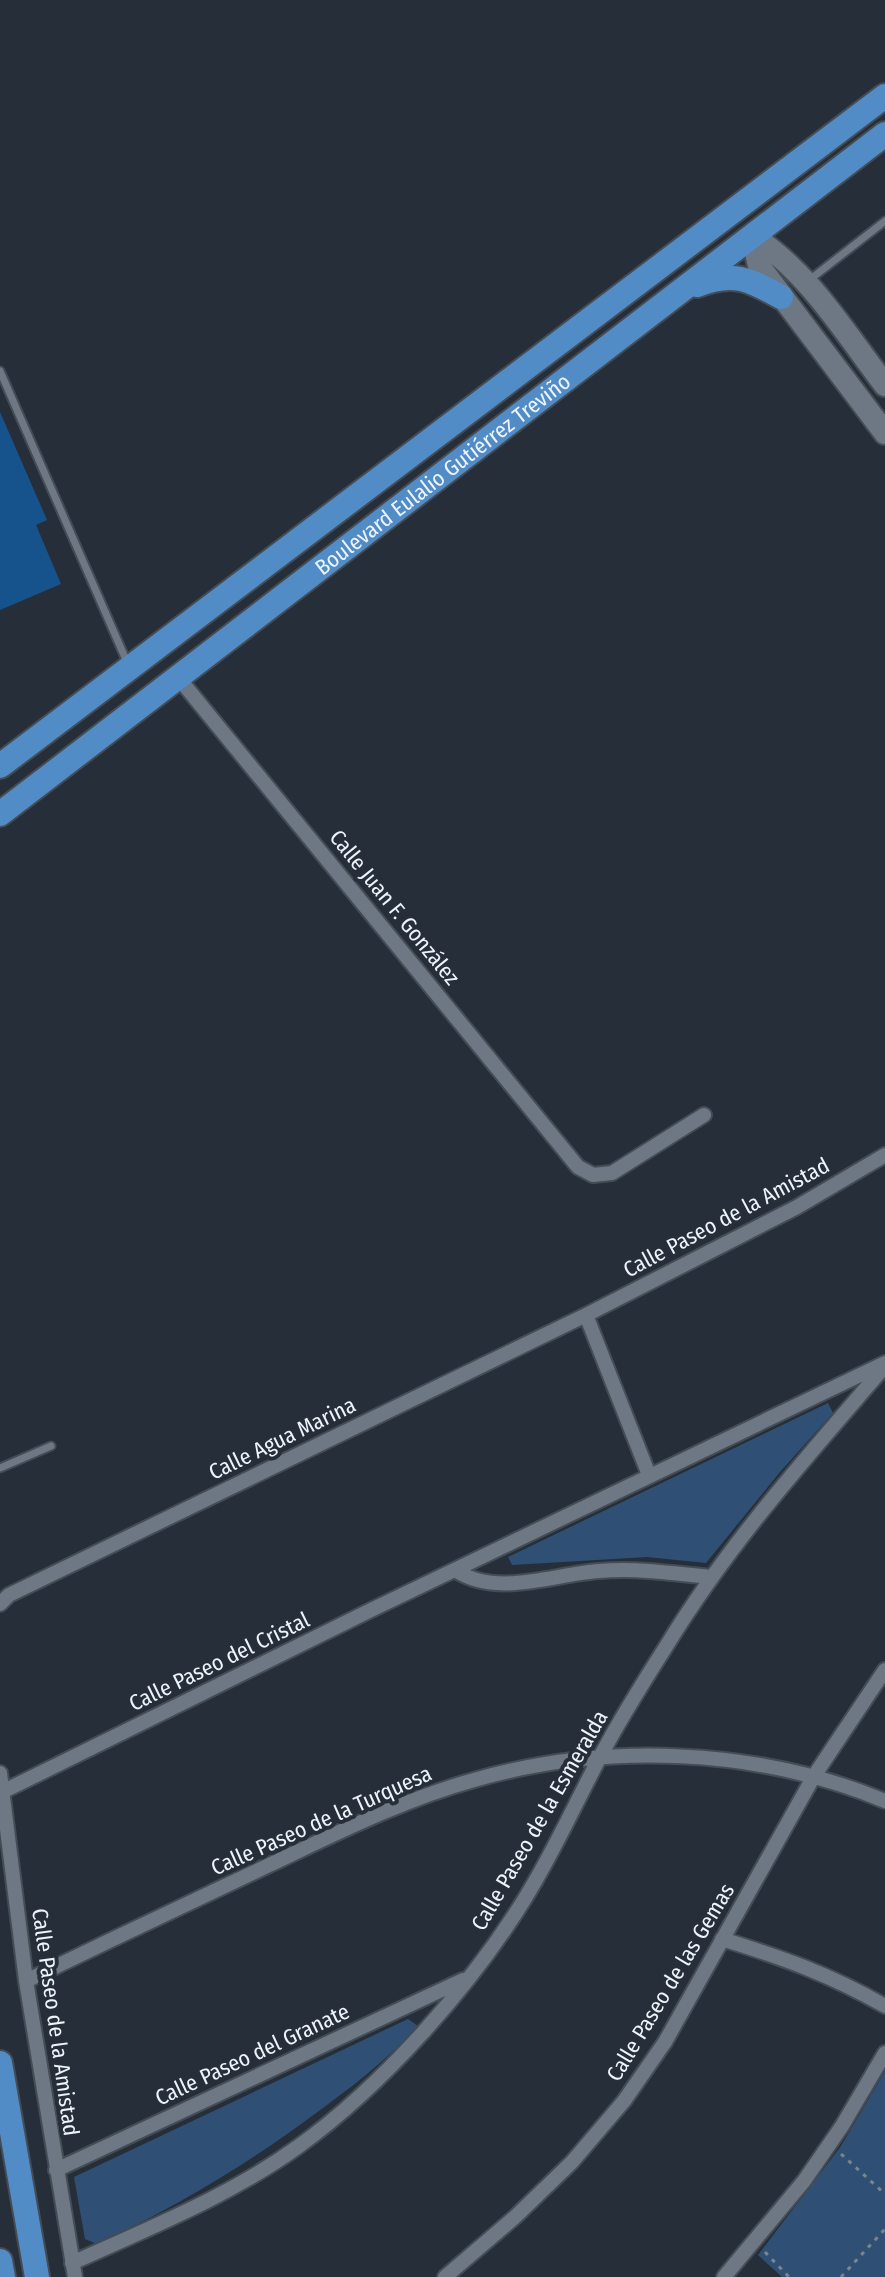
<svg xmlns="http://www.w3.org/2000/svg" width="885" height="2277" viewBox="0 0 885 2277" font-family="'Fira Sans Condensed',sans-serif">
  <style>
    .green { fill: #2f5074 }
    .building { fill: #16538d }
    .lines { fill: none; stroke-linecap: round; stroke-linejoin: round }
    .lane-casing { stroke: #444c55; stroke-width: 11 }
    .street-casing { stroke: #444c55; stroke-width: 18 }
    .secondary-casing { stroke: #444c55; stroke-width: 26 }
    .primary-casing { stroke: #444c55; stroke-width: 28 }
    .path { stroke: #7c848c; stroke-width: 3; stroke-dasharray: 4 6; stroke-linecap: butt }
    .lane { stroke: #6d7884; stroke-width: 7 }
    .street { stroke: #6d7884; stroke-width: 14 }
    .secondary { stroke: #6d7884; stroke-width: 22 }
    .primary { stroke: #528cc7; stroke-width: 24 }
    .labels { text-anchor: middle; stroke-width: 8; stroke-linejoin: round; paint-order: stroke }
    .street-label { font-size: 22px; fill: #eef4fb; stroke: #262f39 }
  </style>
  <rect width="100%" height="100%" fill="#262f39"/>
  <!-- green -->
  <path class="green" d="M828,1403L833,1413L780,1472L706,1563L647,1557L512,1565L508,1557Z
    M408,2019L418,2026C388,2059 352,2087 316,2113C245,2166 177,2206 97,2244L85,2239L74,2177Z
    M885,2071V2277H782L758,2255L841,2146Z"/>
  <!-- building -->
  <path class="building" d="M0,412L47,520L36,525L61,584L0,610Z"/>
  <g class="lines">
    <defs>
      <path id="lane" d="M808,281L885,221
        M0,371L127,662
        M0,1468L51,1446"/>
      <path id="street" d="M177,676L578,1167L593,1175L612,1173L704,1115
        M586,1315L649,1475
        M455,1570C497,1598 553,1574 599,1571C637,1568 673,1573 710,1577
        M0,1604L9,1595L586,1315L797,1207L885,1155
        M0,1773L26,1981L75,2277
        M2,1792L371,1610L885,1363
        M722,1939C783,1958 829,1974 885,2006
        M26,1981C106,1942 187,1904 267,1866C335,1834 402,1800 474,1780C606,1742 758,1748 885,1801
        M56,2170L463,1980
        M72,2263C149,2228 230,2196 299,2146C382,2086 470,1987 524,1900C553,1854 575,1804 600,1757C620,1719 644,1681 667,1645C730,1542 807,1457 885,1366
        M445,2277L515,2217L572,2162L624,2101L665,2042L814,1776L885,1670
        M724,2277L804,2181L842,2126L885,2053"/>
      <path id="secondary" d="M752,236L759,266L885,433
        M752,236C808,271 845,333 885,385"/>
      <g id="primary">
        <path d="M697,285C733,271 749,279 781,297"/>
        <path d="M0,766L885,96"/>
        <path id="s1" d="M0,814L885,134"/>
        <path d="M0,2063L37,2277"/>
        <path d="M0,2261L3,2277"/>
      </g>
    </defs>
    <!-- lane casing -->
    <use href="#lane" class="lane-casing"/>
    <!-- street casing -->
    <use href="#street" class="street-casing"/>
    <!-- secondary casing -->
    <use href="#secondary" class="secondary-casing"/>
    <!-- primary casing -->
    <use href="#primary" class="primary-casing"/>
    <!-- path -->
    <path class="path" d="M841,2154L885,2194
      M765,2252L789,2277
      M841,2277L885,2229"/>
    <!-- lane -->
    <use href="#lane" class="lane"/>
    <!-- street -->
    <use href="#street" class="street"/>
    <!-- secondary -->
    <use href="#secondary" class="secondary"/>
    <!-- primary -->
    <use href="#primary" class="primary"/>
  </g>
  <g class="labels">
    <!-- street labels -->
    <g class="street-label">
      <text dy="8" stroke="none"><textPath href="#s1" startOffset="558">Boulevard Eulalio Gutiérrez Treviño</textPath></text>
      <text transform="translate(395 907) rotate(51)" y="8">Calle Juan F. González</text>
      <text transform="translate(726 1217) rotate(-28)" y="8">Calle Paseo de la Amistad</text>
      <text transform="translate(282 1438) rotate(-26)" y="8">Calle Agua Marina</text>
      <text transform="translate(219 1661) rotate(-26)" y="8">Calle Paseo del Cristal</text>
      <text transform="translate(321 1820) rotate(-24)" y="8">Calle Paseo de la Turquesa</text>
      <text transform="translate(539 1820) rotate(-60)" y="8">Calle Paseo de la Esmeralda</text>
      <text transform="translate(670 1982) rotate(-59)" y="8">Calle Paseo de las Gemas</text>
      <text transform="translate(56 2022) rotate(82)" y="8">Calle Paseo de la Amistad</text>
      <text transform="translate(252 2054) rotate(-25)" y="8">Calle Paseo del Granate</text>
    </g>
  </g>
</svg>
